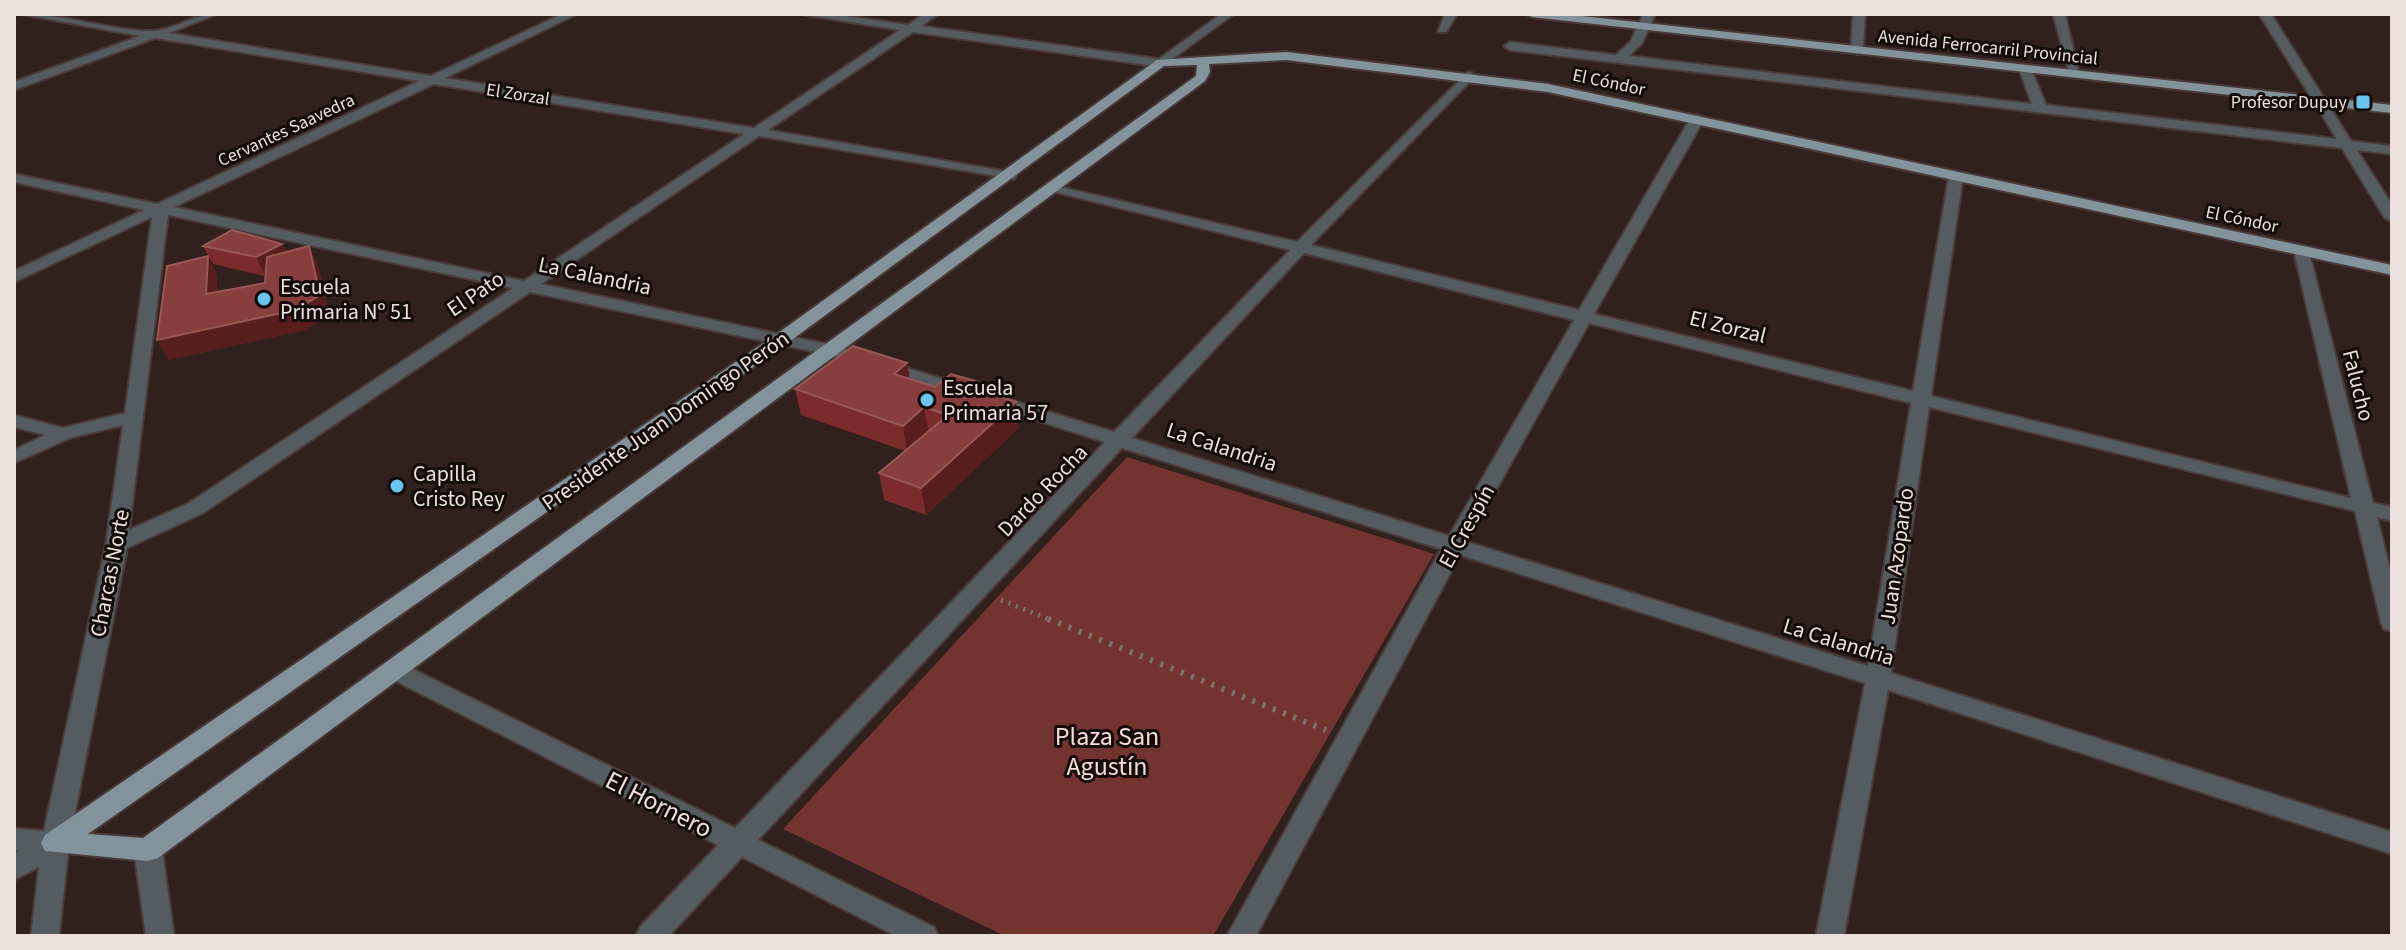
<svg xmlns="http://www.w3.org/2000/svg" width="2406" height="950" viewBox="0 0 2406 950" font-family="'Source Sans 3',sans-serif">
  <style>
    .green { fill: #733430 }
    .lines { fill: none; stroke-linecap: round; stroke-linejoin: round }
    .minor-casing { stroke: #4a3b39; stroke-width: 4 }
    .major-casing { stroke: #4a3b39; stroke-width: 4 }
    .path-far1 { stroke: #7f716f; stroke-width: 5; stroke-dasharray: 2 6; stroke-linecap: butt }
    .path { stroke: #7f716f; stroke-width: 6; stroke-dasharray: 3 8; stroke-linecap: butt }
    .minor { fill: #545c60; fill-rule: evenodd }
    .major { fill: #83939b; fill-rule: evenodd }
    .wall { fill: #7b2b2a }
    .shaded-wall { fill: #581e1d }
    .building { fill: #873e3d; stroke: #975856; stroke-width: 2 }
    .poi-dot { fill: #69c4f0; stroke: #130c0b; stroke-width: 3 }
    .labels { text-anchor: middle; stroke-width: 6; stroke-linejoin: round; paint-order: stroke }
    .far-street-label { font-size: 18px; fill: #ece0de; stroke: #130c0b }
    .far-poi-label { font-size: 18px; fill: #ece0de; stroke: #130c0b; text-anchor: end }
    .street-label { font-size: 22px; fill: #ece0de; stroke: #130c0b }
    .poi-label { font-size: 22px; fill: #ece0de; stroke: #130c0b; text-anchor: start }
    .near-park-label { font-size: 26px; fill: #f5dad7; stroke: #130c0b }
    .near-street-label { font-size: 26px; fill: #ece0de; stroke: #130c0b }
  </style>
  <rect width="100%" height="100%" fill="#30201e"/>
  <!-- green -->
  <path class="green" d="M1127,457L1434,554L1213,936H1005L783,829Z"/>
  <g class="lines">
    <defs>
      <path id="minor" d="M21,14C65,14 108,30 151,31C173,31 193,14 217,14L169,33L431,76L562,14H577L445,78L754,128L900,30L800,14H831L908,25L924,14H938L921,26L1159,59L1221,14H1234L1161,67L913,32L768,130L1009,172L1016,176L1014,179L759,136L541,284L836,346L1114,432L1290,250L1047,190V184L1297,242L1468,72L1472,73V79L1311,245L1579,310L1690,119L1697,115L1704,119L1594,314L1913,391L1949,176L1956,172L1963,176L1931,396L2351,498L2294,251L2302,246L2308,248L2373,503L2392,507V521L2377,517L2392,578V631L2384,629L2381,623L2355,511L1929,407L1891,673L2392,832V854L1888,690L1844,936H1816L1865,683L1460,555L1256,936H1227L1441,549L1122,448L758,840L934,927L938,936H896L742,857L669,936H636L640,927L718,845L386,676L382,670L386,664L394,661L402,664L735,828L1105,442L826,354L530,292L203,513L127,548L69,843L59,936H31L39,867L14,880V854L19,851L14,850V828L44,831L106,544L123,425L70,438L14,463V450L45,435L14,427V415L63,428L125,413L152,217L14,282V271L144,210L14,182V174L157,204L419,81L155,38L14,90V82L140,36ZM434,84L744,134L524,281L174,207ZM168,215L513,288L189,503L129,530ZM1304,253L1574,320L1449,536L1132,438ZM1589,323L1911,403L1868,666L1467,542Z
        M1445,14H1457L1446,32H1438Z
        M1643,14H1655L1642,43L1629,56L2032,104L2019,69L2025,65L2031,69L2046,105L2337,139L2259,14H2271L2351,141L2392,146V154L2357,150L2392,205V222L2384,217L2342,148L1510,50L1504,46L1510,42L1616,55L1631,41Z
        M1853,14H1865L1863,50L1857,54L1851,50Z
        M2053,14H2065L2080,78L2070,75Z
        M148,839L158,842L162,850L174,936H146L134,850L138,842Z"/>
      <path id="major" d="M1526,14H1563L2392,105V113L1532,17Z
        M1286,52L1548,84L2392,265V275L1548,92L1286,60L1209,64L1210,72L1205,81L158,858L148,861L45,851L41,843L45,835L774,336L1157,60ZM1197,65L1196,76L143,838L88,834L786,344L1164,66Z"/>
    </defs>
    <!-- minor casing -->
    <use href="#minor" class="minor-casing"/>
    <!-- major casing -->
    <use href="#major" class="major-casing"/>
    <!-- path-far1 -->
    <path class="path-far1" d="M1001,600L1053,621"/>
    <!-- path -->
    <path class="path" d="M1048,619L1326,730"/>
    <!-- minor -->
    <use href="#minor" class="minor"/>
    <!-- major -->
    <use href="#major" class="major"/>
  </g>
  <!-- wall -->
  <path class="wall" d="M282,244L286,252L309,246L318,265L329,314L305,330L168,360L217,275V292L265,283V276L213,264L203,246Z
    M907,363L910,379L935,387L987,393L1019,428L926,515L884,500L879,473L905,451L801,415L795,389Z"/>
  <!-- shaded-wall -->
  <path class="shaded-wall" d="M282,244L291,262L265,276L256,257Z
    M309,246L318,265L329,314L305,330L168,360L157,340L295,310Z
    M208,256L217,275L216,313L206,294Z
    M907,363L911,389L894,374Z
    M986,384L989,410L979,390Z
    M1016,402L1019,428L926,515L921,488Z
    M924,407L929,433L907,452L903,426Z"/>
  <!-- building -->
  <path class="building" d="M232,230L282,244L256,257L203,246Z
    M309,246L320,295L295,310L157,340L167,266L208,256L206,294L265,283L267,257Z
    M853,346L907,363L894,374L935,387L951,374L986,384L979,390L1016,402L921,488L879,473L948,415L924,407L903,426L795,389Z"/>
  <!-- markers -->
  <g class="poi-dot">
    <rect x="2355" y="94" width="16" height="16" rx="4"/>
    <circle cx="264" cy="299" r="8"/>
    <circle cx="927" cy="400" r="8"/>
    <circle cx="397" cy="486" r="8"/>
  </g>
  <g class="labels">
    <!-- far-street labels -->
    <g class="far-street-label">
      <text transform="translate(1988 47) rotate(6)" y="6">Avenida Ferrocarril Provincial</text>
      <text transform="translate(1609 82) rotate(12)" y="6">El Cóndor</text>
      <text transform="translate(518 94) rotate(9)" y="6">El Zorzal</text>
      <text transform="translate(286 130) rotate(-25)" y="6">Cervantes Saavedra</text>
      <text transform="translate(2242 219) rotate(12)" y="6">El Cóndor</text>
    </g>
    <!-- far-poi labels -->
    <g class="far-poi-label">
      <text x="2347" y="108">Profesor Dupuy</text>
    </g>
    <!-- street labels -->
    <g class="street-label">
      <text transform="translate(595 275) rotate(12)" y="8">La Calandria</text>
      <text transform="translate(475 293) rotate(-34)" y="8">El Pato</text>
      <text transform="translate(1728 326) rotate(14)" y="8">El Zorzal</text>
      <text transform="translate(2359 385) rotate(76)" y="8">Falucho</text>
      <text transform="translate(665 420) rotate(-35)" y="8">Presidente Juan Domingo Perón</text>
      <text transform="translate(1222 446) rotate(18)" y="8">La Calandria</text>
      <text transform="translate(1042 490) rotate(-46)" y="8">Dardo Rocha</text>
      <text transform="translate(1466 526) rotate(-61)" y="8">El Crespín</text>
      <text transform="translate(1896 556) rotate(-82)" y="8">Juan Azopardo</text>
      <text transform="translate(109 573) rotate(-79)" y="8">Charcas Norte</text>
      <text transform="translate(1839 641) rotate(17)" y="8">La Calandria</text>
    </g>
    <!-- poi labels -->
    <g class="poi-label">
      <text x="280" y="294">Escuela<tspan x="280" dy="25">Primaria Nº 51</tspan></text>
      <text x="943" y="395">Escuela<tspan x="943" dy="25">Primaria 57</tspan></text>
      <text x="413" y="481">Capilla<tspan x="413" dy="25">Cristo Rey</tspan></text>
    </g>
    <!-- near-park labels -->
    <g class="near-park-label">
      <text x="1107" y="745">Plaza San<tspan x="1107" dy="30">Agustín</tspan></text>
    </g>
    <!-- near-street labels -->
    <g class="near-street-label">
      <text transform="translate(659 804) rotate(27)" y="9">El Hornero</text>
    </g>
  </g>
  <!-- border -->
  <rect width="2406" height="950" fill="none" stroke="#ece0de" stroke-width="32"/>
</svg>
